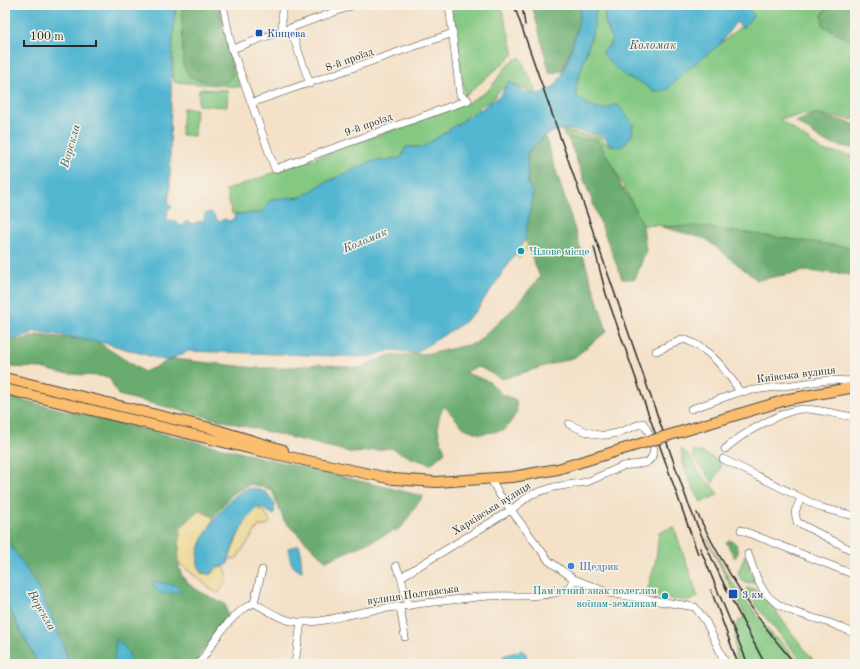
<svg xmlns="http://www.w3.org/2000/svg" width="860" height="669" viewBox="0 0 860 669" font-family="'Old Standard TT',serif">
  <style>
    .green { fill: #84c882; stroke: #587a56 }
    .forest { fill: #6bac70; stroke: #4b6c4e }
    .sand { fill: #eeda9e; stroke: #8c8264 }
    .water { fill: #53b6d1; stroke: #3f707e }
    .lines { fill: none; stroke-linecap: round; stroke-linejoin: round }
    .minor-casing { stroke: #494643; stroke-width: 8 }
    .highway-casing { stroke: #494643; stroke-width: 12 }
    .minor { stroke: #fff; stroke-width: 7 }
    .highway { stroke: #fbbe6e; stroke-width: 10 }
    .rail { stroke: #2b2b2b; stroke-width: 1.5 }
    .highway-bridge-casing { stroke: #494643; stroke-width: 12; stroke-linecap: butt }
    .highway-bridge { stroke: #fbbe6e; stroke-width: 10 }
    .transit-dot { fill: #1a4fb4; stroke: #f7f3e8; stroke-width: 1.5 }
    .culture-dot { fill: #0f9aa8; stroke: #f7f3e8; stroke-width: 1.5 }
    .shop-dot { fill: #3f7fe0; stroke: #f7f3e8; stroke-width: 1.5 }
    .labels { text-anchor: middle; stroke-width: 3; stroke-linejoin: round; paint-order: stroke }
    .transit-label { font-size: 11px; fill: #164399; stroke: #f7f3e8; text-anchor: start }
    .street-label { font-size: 11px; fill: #2b2b2b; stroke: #f7f3e8 }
    .culture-label { font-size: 11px; fill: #0d838f; stroke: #f7f3e8; text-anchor: start }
    .shop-label { font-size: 11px; fill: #366cbe; stroke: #f7f3e8; text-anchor: start }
    .water-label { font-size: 12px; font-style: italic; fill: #395c65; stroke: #f7f3e8 }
  </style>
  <rect width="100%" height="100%" fill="#f7f3e8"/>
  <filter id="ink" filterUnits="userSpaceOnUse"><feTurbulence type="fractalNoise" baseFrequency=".025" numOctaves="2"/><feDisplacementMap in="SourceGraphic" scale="8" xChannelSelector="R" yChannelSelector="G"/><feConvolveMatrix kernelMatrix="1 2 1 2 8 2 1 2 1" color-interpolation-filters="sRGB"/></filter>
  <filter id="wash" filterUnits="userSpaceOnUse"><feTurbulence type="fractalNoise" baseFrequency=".012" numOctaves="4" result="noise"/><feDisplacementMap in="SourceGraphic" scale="16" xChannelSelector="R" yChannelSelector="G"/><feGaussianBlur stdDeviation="0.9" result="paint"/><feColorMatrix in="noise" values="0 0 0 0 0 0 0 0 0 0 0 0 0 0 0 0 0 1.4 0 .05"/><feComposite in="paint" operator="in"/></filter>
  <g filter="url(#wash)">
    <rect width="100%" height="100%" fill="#f4e1c8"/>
    <!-- green -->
    <path class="green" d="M177,5H221L226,39L240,87L174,82L171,32Z
      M451,5H490L502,9L514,54L465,96Z
      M597,5H604L605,21L612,39L609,46L602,52C613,67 626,77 643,82L719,45L754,15L746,7L748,5H855V120L814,114L779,119L823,151L855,156V248L701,227L643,225L611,161L564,136L563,131L602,138L603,141L614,147L604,110C594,108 583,102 576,95V86L593,32Z
      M520,57L537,93L536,95L514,84L501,89L491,101L479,106L478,112L469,114L458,125L423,147H406L401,158L370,162L322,184L302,197L271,199L260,213L232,214L226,190L467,103C475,98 485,94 491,87C500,76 506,62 520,57Z
      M199,89L228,90L227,107L198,105Z
      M183,108L196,109L194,136L181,135Z
      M681,449C690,454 694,463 698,471C704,480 714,485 718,495L701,502C692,486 682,469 681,449Z
      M693,451L703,453L720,461L721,467L713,483L694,458Z
      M674,527L698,597L689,601L646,596L656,559L659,532Z
      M707,539L729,578L774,638H777L801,664H735V628L738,621L746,617Z
      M745,555L755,582L749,583L742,581L738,573Z
      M746,588L759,590L772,605L784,623L814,661L801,660L756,606Z"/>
    <!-- forest -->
    <path class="forest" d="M182,5H218L233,75L226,83H212L191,78L183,66Z
      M532,5H581C579,27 571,49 563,70L550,74Z
      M828,5H855V43L823,26L822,15Z
      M814,114L855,124V149L825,142L796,122Z
      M545,136L607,331L575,357L502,379L479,367L464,372L490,382L501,394L516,400L517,412L505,430L480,434L464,428L444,406C434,425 438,433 445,452L431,464L411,458L391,448L354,453L146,402L118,395L109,377L60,373L42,368L11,367L5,360V335L18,341L37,335L96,341L144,372L173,359L257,368H281L319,364L359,368L387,356L433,353L476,343L511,311L540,277L525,240L533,192L528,185L527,153Z
      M568,138L597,140L613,165L621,186L632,203L643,225L646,251L635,279H622Z
      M696,226L855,248V275L806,271L757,280L706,239L662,227Z
      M5,396L423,496L401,528L326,561L284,521L272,490L251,484L233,493L213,517L199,511L181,527C175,580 177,581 225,604L228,617L202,652L195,664H68L5,541Z
      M730,540L736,544L738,553L735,558L726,542Z
      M5,601L35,658V664H5Z"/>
    <!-- sand -->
    <path class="sand" d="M525,240L528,247L519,259L514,254Z
      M257,508L265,512L270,522L266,526H259L236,559H229C236,540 242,521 257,508Z
      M199,511L213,517C209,541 192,544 201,573L211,575L219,567L225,568L228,577L219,593L213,591L178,562L181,527Z"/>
    <!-- water -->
    <path class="water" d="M5,5H175C171,67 170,128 170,190L168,202L172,207L167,209L168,215L166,217L169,221L177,222L178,225L183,226L186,221L193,224L204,220L205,214L211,212L219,222L224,219L229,221L234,219L235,214L260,213L271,199L302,197L322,184L370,162L401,158L406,147H423L500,96L509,81L525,92L535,95C542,92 552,90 557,83C568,68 580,23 581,5H597L593,31L576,86V95C582,101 596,112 605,109C609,108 614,105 617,104L633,124L632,135L623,146C612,148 609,144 603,136C590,134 575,129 563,130C549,130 535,143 527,153L528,185L533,192L525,240L476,311L463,323L415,353L391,350L368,357L188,351L167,361L109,344L36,331L15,340L5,332Z
      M604,5H748L746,7L754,15L742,28L736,22L719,45L682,74L667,90L653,91C641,81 639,83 627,77C620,73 607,59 602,52L609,46L612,39L605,21Z
      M253,488L266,492L275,503L274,515L263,508H257C244,520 231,545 228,564L225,566L216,567L211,575L202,572C201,570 198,567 198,564C193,544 226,497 244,490C246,489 250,489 253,488Z
      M5,539C34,575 56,620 70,664H35V658L5,601Z
      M299,545L300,547L302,571C290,569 290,558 288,548Z
      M155,581L175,585L181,591L168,594L159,593L152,585Z
      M116,639C125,647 131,652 130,664H114Z
      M522,650L526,654L528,664H505L503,656Z"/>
  </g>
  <g filter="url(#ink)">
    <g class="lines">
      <defs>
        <path id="minor" d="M223,5L232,49L275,169L468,100
          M449,5L460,95L468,100
          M290,28L310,84
          M282,31V5
          M232,49L354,5
          M251,103L453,33
          M656,351L684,339C710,349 726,369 740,392
          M691,409L740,392L828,380L855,381
          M725,449C740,435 787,407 806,409C823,410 839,415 855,417
          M723,459L822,508L855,516
          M491,479L499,494L549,561L574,579L609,593L695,607L706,622L726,664
          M801,498L795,512L797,522L855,552
          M741,530L855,575
          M748,554C753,567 756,580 764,591C779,612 807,615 830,623C838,626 847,630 855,634
          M396,566L401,577
          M254,603C267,610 282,621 298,622C321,623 337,617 358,613C397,605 438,602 478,597C511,593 535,601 568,589L574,579
          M254,603L262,570
          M408,606L401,577L511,510L530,495L554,487L587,482L623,466L646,463C661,453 651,435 643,423C608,436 605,442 569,424
          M400,607L405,637
          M199,664C214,642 228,615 254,603
          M295,664L301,622
          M416,664L441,663
          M854,664L855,661"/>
        <path id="highway" d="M5,378L210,428L283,450
          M5,389L252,449L393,479L436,482L512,477L558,469L643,443
          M690,429L789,399L855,387"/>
      </defs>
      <!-- minor casing -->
      <use href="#minor" class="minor-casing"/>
      <!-- highway casing -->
      <use href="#highway" class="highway-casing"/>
      <!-- minor -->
      <use href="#minor" class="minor"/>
      <!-- highway -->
      <use href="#highway" class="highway"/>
      <!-- rail -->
      <path class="rail" d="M514,5L688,503C710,559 737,611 765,664
        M522,5L525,25
        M594,247L606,294L698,554
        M697,513C725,569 754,617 795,664
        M700,548L748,664
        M711,590L738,664"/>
      <defs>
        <path id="highway-bridge" d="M643,443L690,429"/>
      </defs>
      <!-- highway-bridge casing -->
      <use href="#highway-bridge" class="highway-bridge-casing"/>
      <!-- highway-bridge -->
      <use href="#highway-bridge" class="highway-bridge"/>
    </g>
  </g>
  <!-- markers -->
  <g class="transit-dot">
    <rect x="255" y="29" width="8" height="8" rx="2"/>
    <rect x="728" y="589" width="10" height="10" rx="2"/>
  </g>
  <g class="culture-dot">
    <circle cx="521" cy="251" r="4"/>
    <circle cx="665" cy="596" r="4"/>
  </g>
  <circle class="shop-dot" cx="571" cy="566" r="4"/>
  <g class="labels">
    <!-- transit labels -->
    <g class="transit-label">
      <text x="267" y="37">Кінцева</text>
      <text x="742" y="598">3 км</text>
    </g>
    <!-- street labels -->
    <g class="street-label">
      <text transform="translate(349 59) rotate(-20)" y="4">8-й проїзд</text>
      <text transform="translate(368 124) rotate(-20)" y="4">9-й проїзд</text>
      <text transform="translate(796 374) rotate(-7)" y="4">Київська вулиця</text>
      <text transform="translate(491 508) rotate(-32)" y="4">Харківська вулиця</text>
      <text transform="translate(413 594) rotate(-8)" y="4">вулиця Полтавська</text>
    </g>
    <!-- culture labels -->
    <g class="culture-label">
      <text x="529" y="255">Чілове місце</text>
      <text x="657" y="594" text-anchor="end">Пам'ятний знак полеглим<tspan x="657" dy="13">воїнам-землякам</tspan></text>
    </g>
    <!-- shop labels -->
    <g class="shop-label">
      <text x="579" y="570">Щедрик</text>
    </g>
    <!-- water labels -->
    <g class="water-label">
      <text x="653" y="49">Коломак</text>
      <text transform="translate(70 146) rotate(-74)" y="4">Ворскла</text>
      <text transform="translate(365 240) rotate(-23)" y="4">Коломак</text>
      <text transform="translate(42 610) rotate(60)" y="4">Ворскла</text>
    </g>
  </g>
  <!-- margin -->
  <rect width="860" height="669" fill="none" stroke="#f7f3e8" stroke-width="20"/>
  <!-- scale -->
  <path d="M24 40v6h72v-6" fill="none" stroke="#2b2b2b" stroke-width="2"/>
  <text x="30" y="40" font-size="12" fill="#2b2b2b" stroke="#f7f3e8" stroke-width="3" paint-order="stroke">100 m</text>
</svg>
